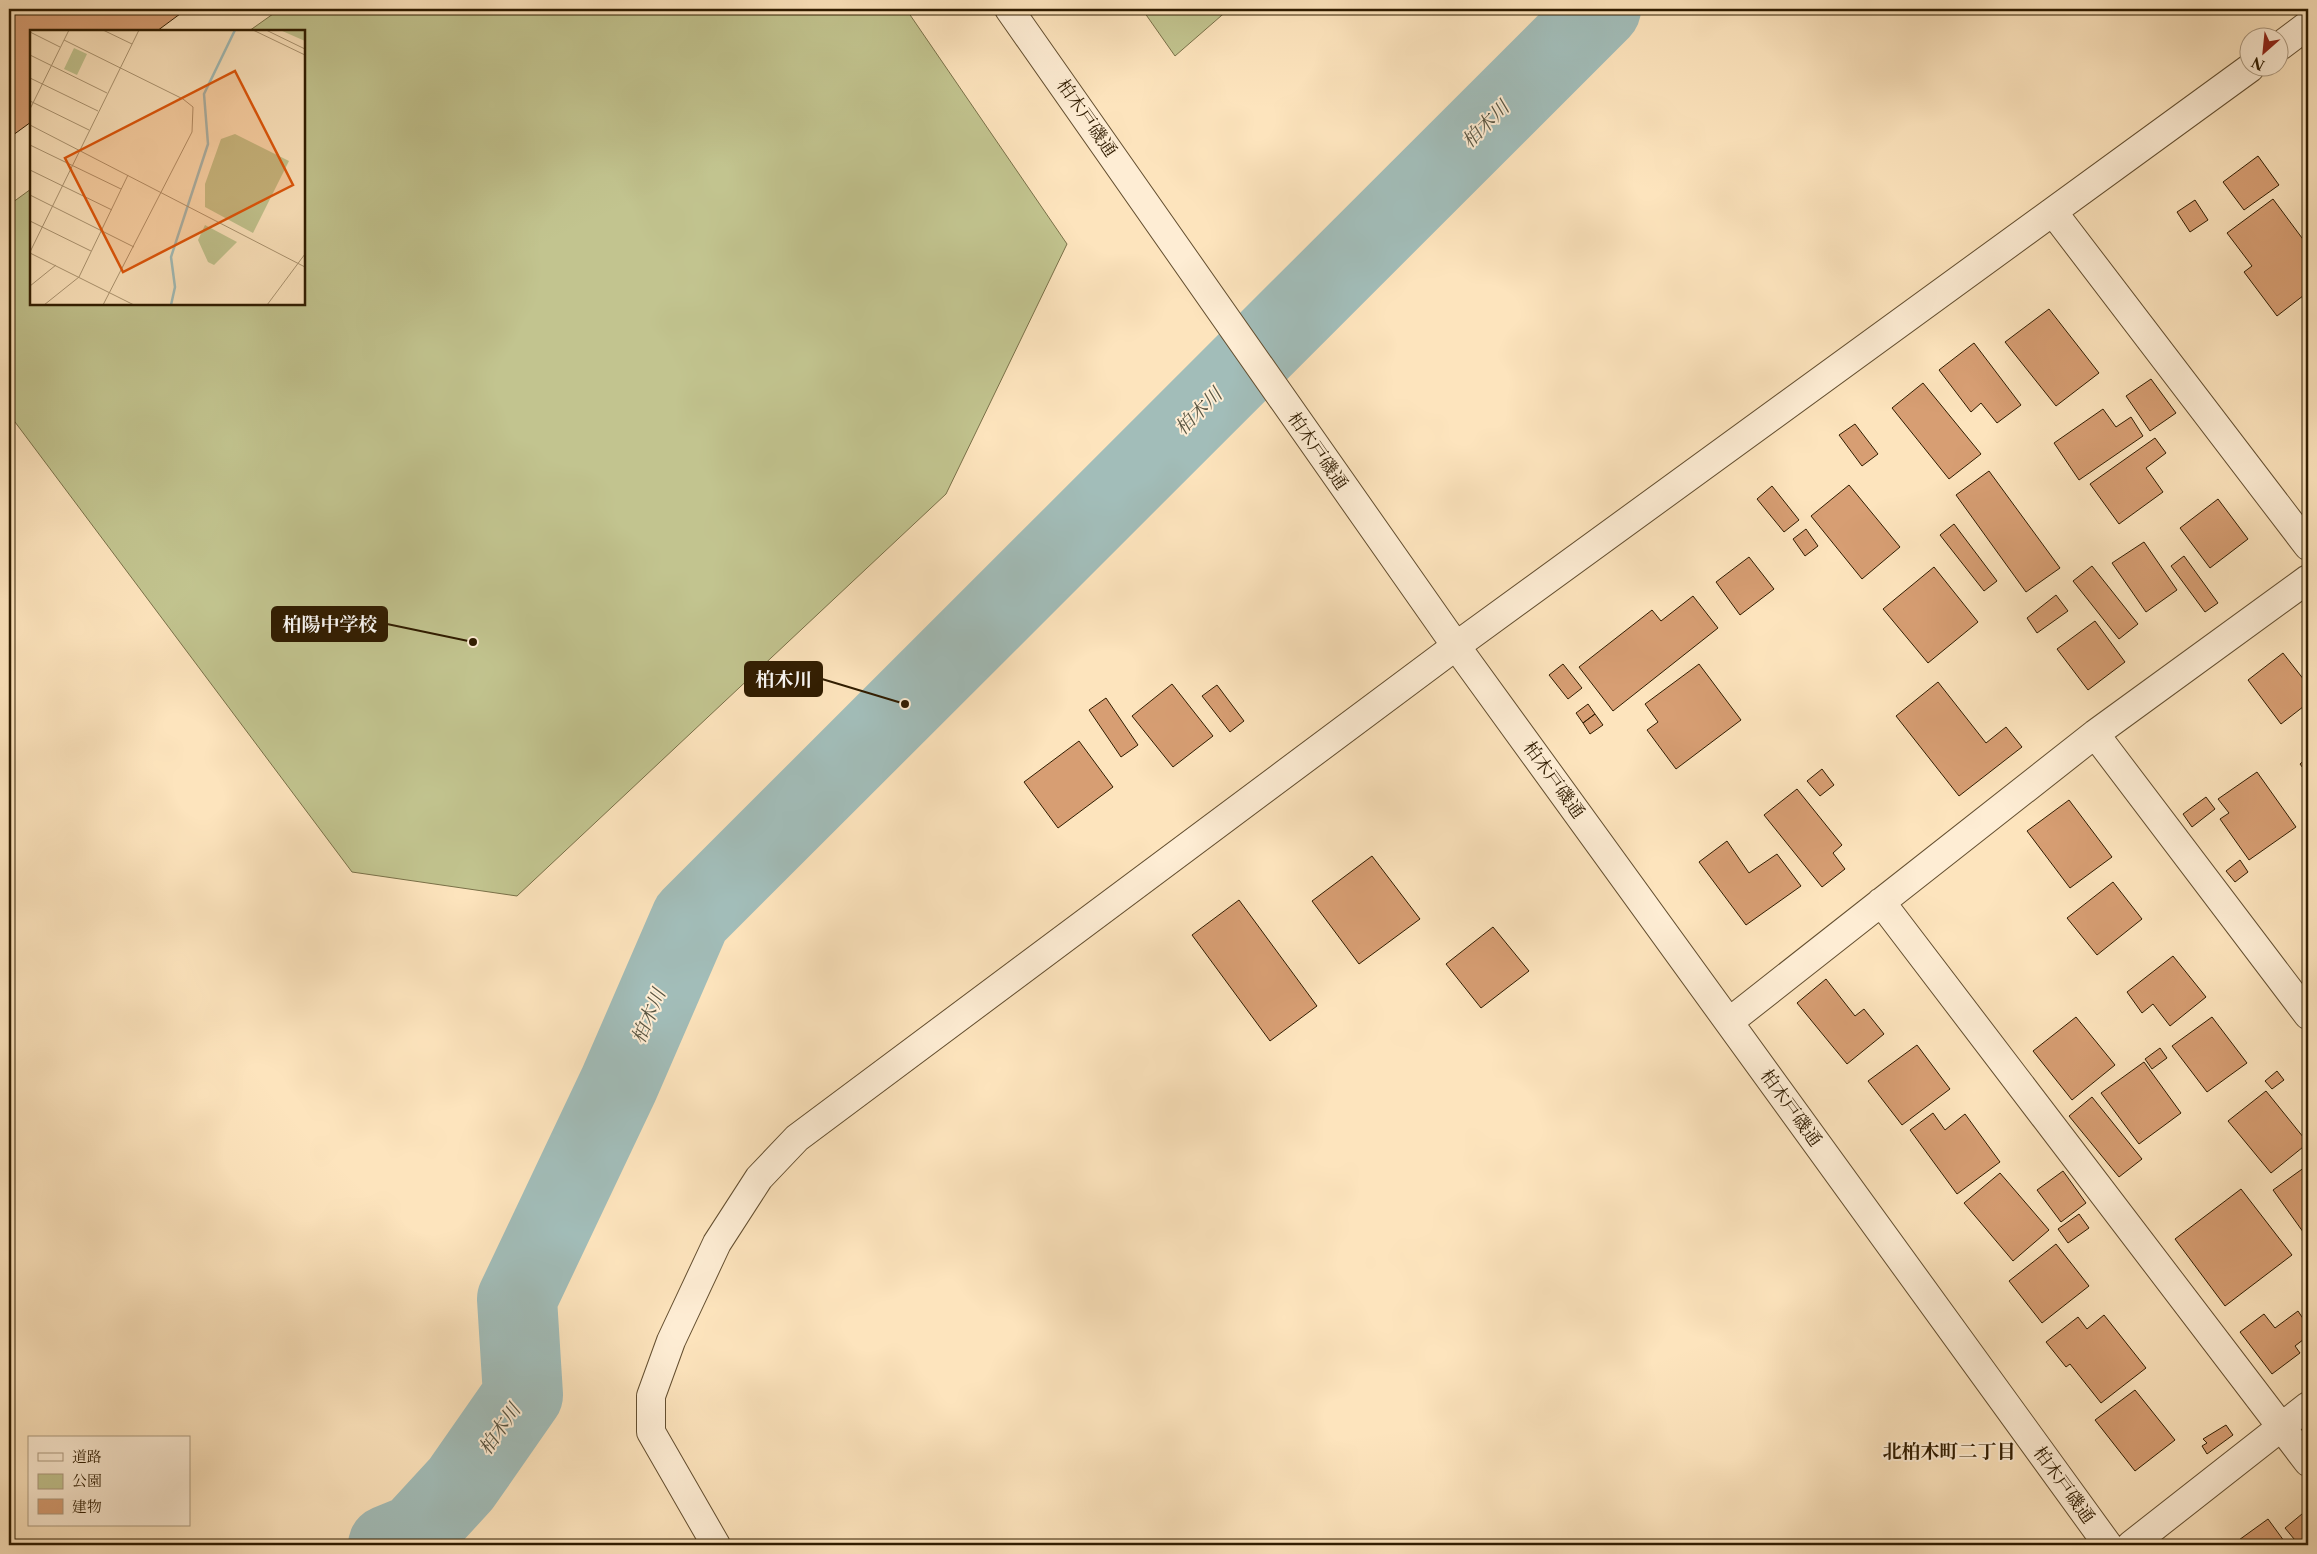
<svg xmlns="http://www.w3.org/2000/svg" width="2317" height="1554" viewBox="0 0 2317 1554" font-family="'Libre Caslon Text','Noto Serif JP',serif">
  <style>
    .green { fill: #c2c48f; stroke: #797048 }
    .lines { fill: none; stroke-linecap: round; stroke-linejoin: round }
    .river { stroke: #a2bdb9; stroke-width: 80 }
    .building { fill: #d79e73; stroke: #301c00 }
    .minor-casing { stroke: #634e2f; stroke-width: 30 }
    .minor { stroke: #feedd4; stroke-width: 28 }
    .labels { text-anchor: middle; stroke-width: 4; stroke-linejoin: round; paint-order: stroke }
    .street-label { font-size: 18px; fill: #301c00; stroke: #feedd4 }
    .water-label { font-size: 19px; font-style: italic; fill: #585441; stroke: #feedd4 }
    .neighbourhood-label { font-size: 19px; font-weight: bold; fill: #301c00; stroke: #feedd4 }
    .inset-river { fill: none; stroke: #a2bdb9; stroke-width: 2.5 }
    .inset-road { fill: none; stroke: #ab9471; stroke-width: 1 }
    .view { fill: #df560b; fill-opacity: 0.15; stroke: #df560b; stroke-width: 2.5 }
    .inset-edge { fill: none; stroke: #301c00; stroke-width: 2.5 }
    .leader { fill: none; stroke: #301c00; stroke-width: 2 }
    .callout-dot { fill: #301c00; stroke: #feedd4; stroke-width: 2 }
    .callout { fill: #301c00; stroke: #301c00; stroke-width: 2 }
    .callout-label { font-size: 19px; text-anchor: middle; font-weight: bold; fill: #fff }
  </style>
  <rect width="100%" height="100%" fill="#fde4bd"/>
  <filter id="stains"><feTurbulence type="fractalNoise" baseFrequency=".004" numOctaves="4"/><feColorMatrix values="0 0 0 0 .2 0 0 0 0 .09 0 0 0 0 .02 0 0 0 .5 -.17"/></filter>
  <radialGradient id="worn" r=".72"><stop offset=".6" stop-color="#630" stop-opacity="0"/><stop offset="1" stop-color="#630" stop-opacity=".3"/></radialGradient>
  <!-- green -->
  <path class="green" d="M280,9H906L1067,244L946,494L517,896L352,872L9,414V205L31,189V304H304V31H249Z
    M1142,9H1229L1175,56Z"/>
  <g class="lines">
    <!-- river -->
    <path class="river" d="M388,1545L415,1534L461,1484L523,1395L517,1299L619,1084L691,918L1601,9"/>
  </g>
  <!-- building -->
  <path class="building" d="M9,9H182L184,11L157,31H31V122L9,138Z
    M2258,156L2279,185L2244,210L2223,182Z
    M2273,199L2308,246V292L2277,316L2244,272L2252,266L2227,233Z
    M2195,200L2208,220L2190,232L2177,212Z
    M2049,309L2099,373L2056,406L2005,342Z
    M1974,343L2021,405L1997,423L1981,403L1971,412L1939,370Z
    M2151,379L2176,413L2150,431L2126,396Z
    M1923,383L1981,454L1949,479L1892,408Z
    M2103,409L2116,427L2131,417L2143,436L2079,480L2054,443Z
    M1855,424L1878,454L1862,466L1839,435Z
    M2155,438L2166,453L2146,468L2163,492L2119,524L2090,484Z
    M1989,471L2060,568L2026,592L1956,495Z
    M1849,485L1900,547L1862,579L1811,516Z
    M1772,486L1799,520L1784,532L1757,499Z
    M2218,499L2248,539L2210,568L2180,528Z
    M1954,524L1997,581L1984,591L1940,535Z
    M1806,529L1818,546L1805,556L1793,539Z
    M2144,542L2177,590L2146,612L2112,563Z
    M2184,556L2218,603L2205,612L2171,566Z
    M1749,557L1774,589L1740,615L1716,582Z
    M2092,566L2138,624L2119,639L2073,581Z
    M1934,567L1978,622L1928,663L1883,609Z
    M2056,595L2068,611L2037,633L2027,618Z
    M1693,596L1718,628L1613,711L1579,667L1652,610L1661,621Z
    M2095,621L2125,662L2088,690L2057,649Z
    M2283,653L2308,685V703L2281,724L2248,680Z
    M1563,664L1582,688L1568,699L1549,675Z
    M1699,664L1741,720L1676,769L1647,730L1658,722L1645,704Z
    M1938,682L1986,743L2006,727L2022,747L1959,796L1896,716Z
    M1172,684L1213,736L1173,767L1132,716Z
    M1217,685L1244,721L1230,732L1202,696Z
    M1106,698L1138,745L1121,757L1089,710Z
    M1588,704L1595,714L1583,723L1576,713Z
    M1595,714L1603,725L1590,734L1583,723Z
    M1079,741L1113,787L1058,828L1024,782Z
    M2308,757V775L2300,764Z
    M1822,769L1834,785L1820,796L1807,781Z
    M2257,772L2296,827L2249,860L2220,819L2229,813L2218,799Z
    M1797,789L1842,845L1833,853L1845,869L1822,887L1764,815Z
    M2206,797L2215,809L2192,827L2183,814Z
    M2069,800L2112,857L2070,888L2027,831Z
    M1727,841L1749,873L1777,854L1801,886L1746,925L1699,862Z
    M1372,856L1420,919L1359,964L1312,901Z
    M2240,860L2248,872L2235,882L2226,871Z
    M2113,882L2142,919L2097,955L2067,918Z
    M1239,900L1317,1006L1270,1041L1192,935Z
    M1493,927L1529,971L1481,1008L1446,964Z
    M2173,956L2206,997L2170,1026L2153,1004L2142,1013L2127,992Z
    M1826,979L1855,1016L1864,1009L1884,1034L1847,1064L1797,1003Z
    M2076,1017L2115,1065L2072,1100L2033,1051Z
    M2212,1017L2247,1063L2207,1092L2172,1046Z
    M1917,1045L1950,1089L1902,1125L1868,1081Z
    M2160,1048L2167,1058L2152,1069L2145,1059Z
    M2144,1062L2181,1113L2139,1144L2101,1093Z
    M2277,1071L2284,1080L2272,1089L2265,1081Z
    M2266,1091L2308,1143L2271,1173L2228,1121Z
    M2092,1097L2142,1159L2119,1177L2069,1116Z
    M1933,1113L1945,1130L1965,1114L2000,1162L1957,1194L1910,1130Z
    M2305,1167L2308,1171V1235L2306,1236L2273,1190Z
    M2063,1171L2086,1203L2061,1222L2037,1190Z
    M2000,1173L2049,1230L2013,1261L1964,1203Z
    M2241,1189L2292,1255L2225,1306L2175,1239Z
    M2079,1214L2089,1228L2068,1243L2058,1229Z
    M2056,1244L2089,1286L2042,1323L2009,1281Z
    M2298,1311L2308,1326V1336L2295,1346L2300,1353L2272,1374L2240,1332L2264,1314L2275,1328Z
    M2104,1315L2146,1368L2101,1403L2070,1364L2066,1367L2046,1342L2078,1317L2087,1329Z
    M2135,1390L2175,1440L2135,1471L2095,1420Z
    M2226,1425L2233,1435L2207,1454L2202,1446L2207,1443L2203,1439Z
    M2308,1509V1545H2299L2285,1528Z
    M2268,1519L2287,1545H2232Z"/>
  <g class="lines">
    <defs>
      <path id="minor" d="M1009,9L1456,646L2108,1545
        M2280,46L2308,25
        M2053,212L2308,546
        M2095,734L2308,1015
        M1881,902L2308,1462
        M1729,1022L2095,734L2308,579
        M716,1545L651,1432V1396L671,1341L717,1243L759,1178L797,1138L1456,646L2250,68
        M2131,1545L2308,1406"/>
    </defs>
    <!-- minor casing -->
    <use href="#minor" class="minor-casing"/>
    <!-- minor -->
    <use href="#minor" class="minor"/>
  </g>
  <g class="labels">
    <!-- street labels -->
    <g class="street-label">
      <text transform="translate(1087 118) rotate(55)" y="6">柏木戸磯通</text>
      <text transform="translate(1318 451) rotate(55)" y="6">柏木戸磯通</text>
      <text transform="translate(1554 780) rotate(54)" y="6">柏木戸磯通</text>
      <text transform="translate(1791 1108) rotate(54)" y="6">柏木戸磯通</text>
      <text transform="translate(2064 1485) rotate(54)" y="6">柏木戸磯通</text>
    </g>
    <!-- water labels -->
    <g class="water-label">
      <text transform="translate(1485 124) rotate(-45)" y="7">柏木川</text>
      <text transform="translate(1198 411) rotate(-45)" y="7">柏木川</text>
      <text transform="translate(648 1016) rotate(-67)" y="7">柏木川</text>
      <text transform="translate(499 1429) rotate(-55)" y="7">柏木川</text>
    </g>
    <!-- neighbourhood labels -->
    <g class="neighbourhood-label">
      <text x="1949" y="1458">北柏木町二丁目</text>
    </g>
  </g>
  <!-- overview -->
  <g transform="translate(30 30)">
    <rect width="275" height="275" fill="#fde4bd"/>
    <path d="M250,0H275V11ZM44,18L57,24L47,45L34,39ZM205,104L259,131L223,203L175,177V154L191,109ZM175,195L207,212L184,235L178,232L168,210Z" fill="#c2c48f"/>
    <path class="inset-river" d="M141,275L145,257L141,227L178,114L174,64L205,0"/>
    <path class="inset-road" d="M73,0L102,14M223,0L275,25M236,0L275,19M0,2L30,17M34,10L153,69L163,77L162,102L73,275M0,25L77,63M0,48L68,81M0,71L59,100M0,79L39,0M0,95L275,237M0,115L91,159M0,140L82,180M0,165L104,217M0,191L61,221M0,222L109,0M0,223L104,275M0,256L26,235M14,275L49,247L98,145M237,275L275,224"/>
    <path class="view" d="M205,41L263,155L93,242L35,128Z"/>
    <rect width="275" height="275" class="inset-edge"/>
  </g>
  <!-- callouts -->
  <path class="leader" d="M473 642L387 624M905 704L822 679"/>
  <g class="callout-dot">
    <circle cx="473" cy="642" r="5"/>
    <circle cx="905" cy="704" r="5"/>
  </g>
  <g class="callout">
    <rect x="272" y="607" width="115" height="34" rx="5"/>
    <rect x="745" y="662" width="77" height="34" rx="5"/>
  </g>
  <g class="callout-label">
    <text x="330" y="631">柏陽中学校</text>
    <text x="784" y="686">柏木川</text>
  </g>
  <!-- margin -->
  <rect width="2317" height="1554" fill="none" stroke="#fde4bd" stroke-width="30"/>
  <rect x="10" y="10" width="2297" height="1534" fill="none" stroke="#301c00" stroke-width="2.5"/>
  <rect x="15" y="15" width="2287" height="1524" fill="none" stroke="#301c00"/>
  <!-- legend -->
  <rect x="28" y="1436" width="162" height="90" fill="#feedd4" stroke="#ac997f"/>
  <rect x="38" y="1453" width="25" height="8" fill="#feedd4" stroke="#ac997f"/>
  <text x="72" y="1462" font-size="15" fill="#301c00">道路</text>
  <rect x="38" y="1474" width="25" height="15" fill="#c2c48f" stroke="#ac997f"/>
  <text x="72" y="1486" font-size="15" fill="#301c00">公園</text>
  <rect x="38" y="1499" width="25" height="15" fill="#d79e73" stroke="#ac997f"/>
  <text x="72" y="1512" font-size="15" fill="#301c00">建物</text>
  <!-- north arrow -->
  <g transform="translate(2264 52) rotate(207)"><circle r="24" fill="#feedd4" stroke="#ac997f"/>
  <path d="M0-4L9 19L0 12L-9 19Z" fill="#8f2418"/>
  <text y="-8" font-size="14" font-weight="bold" text-anchor="middle" fill="#301c00">N</text>
  </g>
  <rect width="100%" height="100%" filter="url(#stains)"/>
  <rect width="100%" height="100%" fill="url(#worn)"/>
</svg>
